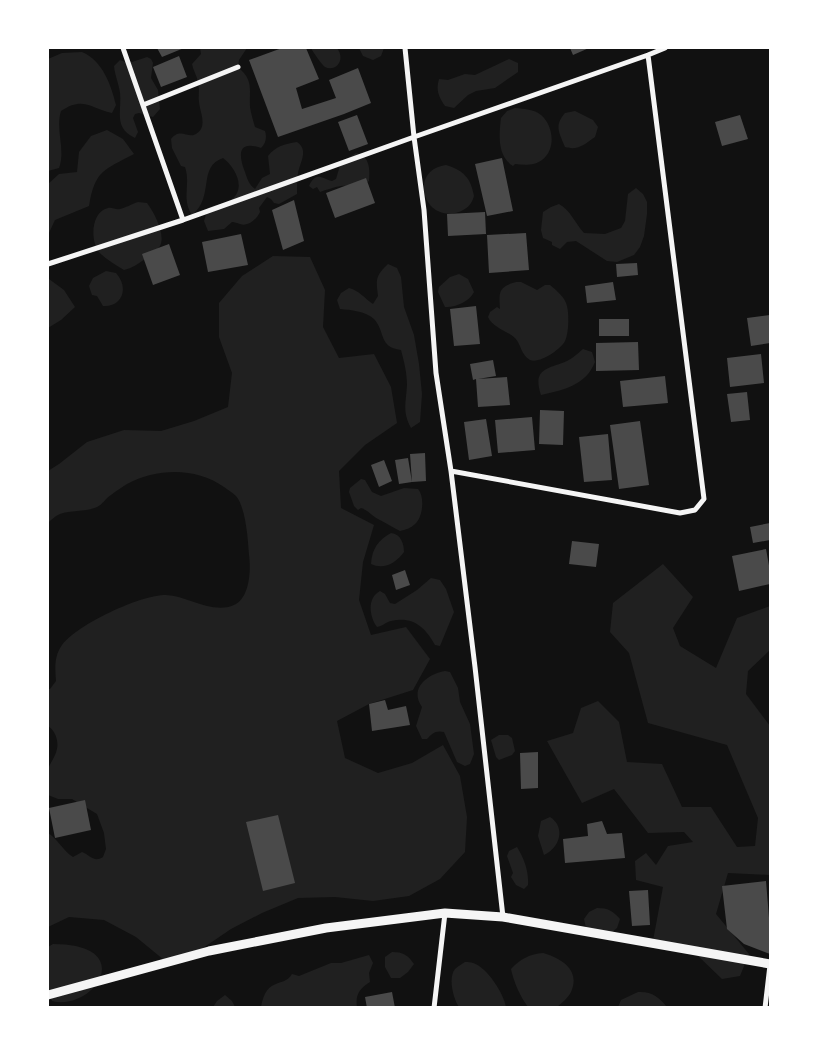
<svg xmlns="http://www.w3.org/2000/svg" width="818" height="1055" viewBox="0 0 818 1055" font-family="Quicksand,sans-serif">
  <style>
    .green { fill: #202020 }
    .building { fill: #4a4a4a }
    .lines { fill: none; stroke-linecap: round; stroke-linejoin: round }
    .minor { stroke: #f5f5f5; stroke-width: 5 }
    .tertiary { stroke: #f5f5f5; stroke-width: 9 }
  </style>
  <rect width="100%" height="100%" fill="#111"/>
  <!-- green -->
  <path class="green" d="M200,48H247L239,60L238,67C254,81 249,89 250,107C251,114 253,120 255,127L265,131C267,137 266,143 261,148C238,140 238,154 245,172C247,178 249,185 255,189L262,178L270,174L268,156C276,146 284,144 297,142C309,150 300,162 298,173C297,180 297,187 297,194L279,204L274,203L271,199L267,197L259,208L260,212C257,219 248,227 240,224C237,223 235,222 232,222L224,229L208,231L204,221L208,208C215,204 224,205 231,200C247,188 235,167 223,158C197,167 215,197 192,215C181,199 191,184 185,167L181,166L172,148L171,139C180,127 188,139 196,134C208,127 200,112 199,102C198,96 200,89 198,82C197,76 193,70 192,64L201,54Z
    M311,48H337C346,60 336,72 325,67C322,65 313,52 311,48Z
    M359,48H384L381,56L373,60L363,56Z
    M82,52C103,61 111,85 116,105L112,113C90,108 83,96 61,111C55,130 66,149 59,168L48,171V59L62,53Z
    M147,57L151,59L153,63L151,78L158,90L160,109L153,117L139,113L135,114L133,118L138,132L135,138C113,128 122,111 120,93C119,84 115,76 114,66L120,60L129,63Z
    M509,59L518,63V72L495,88L476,91L468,95L454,108L445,106C438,96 436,90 439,79L448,80L465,74L475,75Z
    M515,108C524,109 534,109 541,115C554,126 556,150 542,160C534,166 524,165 515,164L513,166C497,156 499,135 501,118L507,111Z
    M575,111L593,120L598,127L595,137C585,144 578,151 565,147C559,132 554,126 565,113Z
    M107,130L123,139L134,154C104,170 95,170 89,206L55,220L48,235V184L59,174L77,172L79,152L91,136Z
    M356,153C370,156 370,169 369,181C358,189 352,185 341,186C334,187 326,190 320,192L317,187L313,189L309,186C316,171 321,178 332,181L336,179L341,162Z
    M446,165C463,170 471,178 474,196C472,204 467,209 459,212C423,224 408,170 446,165Z
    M636,188L643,194L647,202V214L644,236L640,247L634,255L617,262L607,261L576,241L567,242L560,249L552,245V242L543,238L541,230L543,212L551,207L559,204C571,211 575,223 584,233L605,234L621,228L625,221L628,194Z
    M138,202L147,203C154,212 166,235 160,246C156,252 150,256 145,259C138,264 132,268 124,270C116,265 104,258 99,252C90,240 91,212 108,208C112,207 116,210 120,209C125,208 132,204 138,202Z
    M273,256L310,257L325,290L323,327L339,358L374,354L391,387L397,423L365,445L339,471L341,508L374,525L363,562L359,600L371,635L406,627L430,659L413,690L369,704L337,721L345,758L378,773L412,763L443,745L460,776L467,817L465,852L440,879L409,896L373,901L335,897L298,898L262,913L231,929L200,950L164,960L136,937L104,920L69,917L48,927V833C58,839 63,851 73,857L82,852C90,855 94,863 103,857L106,849L104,833L97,814L72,799H58L48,795C48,787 46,777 48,770C49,765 53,760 55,755C60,745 57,732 48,726V689H50L56,681C55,669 54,656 62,645C78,624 140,595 166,595C189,596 214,616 236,604C250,596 251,569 249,555C248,540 246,508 236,496C233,493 228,490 224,487C196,467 157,468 127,484C122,487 116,491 111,495C106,498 102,505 97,507C86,512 71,510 60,514C55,516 51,520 48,523V471L59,464L87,442L124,430L161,431L194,421L228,407L232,373L219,337V303L242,276Z
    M388,264L397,268L401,277L404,307L414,335L419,364L422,394L420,422L411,428C402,411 406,403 407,385C407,373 404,361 401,350C378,347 386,332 374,319C365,311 351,310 340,309L337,300L341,293L349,288C360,291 364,298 373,304L378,296C376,280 375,276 388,264Z
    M106,271L116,273C129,287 123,307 103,306L97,296L92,295L89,286L93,278Z
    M459,274L468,279L474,292C470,301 455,308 445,307L438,292L439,287L450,277Z
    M49,279L64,290L75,307L61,320L48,328V280Z
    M516,282H521L537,290L545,285H550C557,291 565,297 567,306C569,314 569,333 565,341C561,349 540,364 530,360C521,355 521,344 515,338C506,330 493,328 488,317L490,312L497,307L500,309C499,292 498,287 516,282Z
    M583,349L592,352L595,362C586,385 564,390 541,395C532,368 548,369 567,361C573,358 578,353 583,349Z
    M361,479L365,480L372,492L381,496L404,488L418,489C425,497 423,517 415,524C411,528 405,530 400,531C392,527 386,523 378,519C372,516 368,510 361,508L358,510L354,506L349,492L350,488Z
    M391,533C401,534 404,544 404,552C396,563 384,570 371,564C372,549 378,540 391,533Z
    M663,564L693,597L673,628L680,646L716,668L737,618L770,606V650L748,671L746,694L770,726V875L728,873L716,914L749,954L740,976L722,979L695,953L652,946L663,887L636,880L635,861L646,853L656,865L668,846L693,842L684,832L648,833L614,789L582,803L547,741L573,733L581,708L598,701L619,722L627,762L662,764L682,807H711L737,847L755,846L758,818L727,745L648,723L629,653L610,632L613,603Z
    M431,578L440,580L446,589L454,612L440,646L435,645C425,627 413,616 391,621C386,622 383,626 377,627C369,616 367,598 380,591L385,594L390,603L395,604L417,590Z
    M445,671L450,672L458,688L460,702L470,724L474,754L470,764L465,766L457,762L444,732C435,730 432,734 427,739H422L416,726L422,707C409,689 427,674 445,671Z
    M499,735H508L512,738L515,751L512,755L499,760L496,757L491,740Z
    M550,817C566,827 560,848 544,855L538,836L541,821Z
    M517,847C524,858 529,872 528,885L524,889L516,885L511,877L513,873L507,856L509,851Z
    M597,908C608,908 613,911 620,919L617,928L610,934L586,928L584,919L589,912Z
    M53,944C139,944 94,1012 52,1001L48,991V947Z
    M392,952C403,952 408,955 414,964L408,972L400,978H391L385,967V957Z
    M543,953C561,958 581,970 571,992C568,998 562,1003 557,1007H528C520,996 514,983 511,969C520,959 530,954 543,953Z
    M369,955L373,963L369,973L370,982C360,988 355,995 357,1007H261C267,975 283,989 292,974L299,976L331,963H341Z
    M465,962C468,962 471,962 473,963C487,967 504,994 506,1007H459C453,998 448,978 455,969C458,966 462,964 465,962Z
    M638,992C651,991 659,997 667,1007H618L621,1000Z
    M225,995L232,1001L235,1007H213L217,1001Z"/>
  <!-- building -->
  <path class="building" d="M157,48H184L162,57Z
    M282,48H306L319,79L296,88L302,109L336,98L329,80L358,68L371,103L344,114L278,137L249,60Z
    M570,48H589L573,55Z
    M179,56L187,77L161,87L153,67Z
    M357,115L368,144L349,151L338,122Z
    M740,115L748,139L722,146L715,122Z
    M502,158L513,211L487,216L475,164Z
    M366,178L375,203L335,218L326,193Z
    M294,200L304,241L283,250L272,210Z
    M485,212L486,234L448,236L447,214Z
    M526,233L529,270L489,273L487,235Z
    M241,234L248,265L208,272L202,242Z
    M169,244L180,275L153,285L142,254Z
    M637,263L638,275L617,277L616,264Z
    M613,282L616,300L587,303L585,286Z
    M476,306L480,344L454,346L450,309Z
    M770,315V343L751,346L747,318Z
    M599,319H629V336H599Z
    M638,342L639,370L596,371V343Z
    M761,354L764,383L730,387L727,358Z
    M493,360L496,376L478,379L507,377L510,405L478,407L476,379L473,380L470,364Z
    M665,376L668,403L623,407L620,381Z
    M747,392L750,420L731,422L727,394Z
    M540,410L564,411L563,445L539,444Z
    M532,417L535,450L498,453L495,420Z
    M486,419L492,456L469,460L464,422Z
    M640,421L649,485L619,489L610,425Z
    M608,434L612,480L584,482L579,437Z
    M425,453L426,481L412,482L410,454Z
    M408,458L412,482L399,484L395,460Z
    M384,460L392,481L379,487L371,465Z
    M770,523V540L753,543L750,527Z
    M572,541L599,544L596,567L569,564Z
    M766,549L770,571V584L739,591L732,556Z
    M405,570L410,585L396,590L392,575Z
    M385,700L388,710L406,706L410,725L372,731L369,704Z
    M538,752V788L521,789L520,753Z
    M85,800L91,830L55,838L49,808Z
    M278,815L295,883L263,891L246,822Z
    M602,821L607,834L622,833L625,858L565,863L563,839L588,836L587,824Z
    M766,881L770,930V954L744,944L727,929L722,886Z
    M648,890L650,925L632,926L629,891Z
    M392,992L395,1008H367L365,997Z"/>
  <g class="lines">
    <!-- minor -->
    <path class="minor" d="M123,48L183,220
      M405,48L414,137L424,210L436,373L451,471L475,667L503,917
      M143,105L238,67
      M48,264L183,220L414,137L648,55L665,48
      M451,471L680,513L695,510L704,499L648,55
      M434,1008L445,913
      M765,1008L770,965"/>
    <!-- tertiary -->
    <path class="tertiary" d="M48,995L209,951L326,928L445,913L503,917L770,964"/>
  </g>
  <!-- border -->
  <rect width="818" height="1055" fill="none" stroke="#ffffff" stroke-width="98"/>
</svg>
